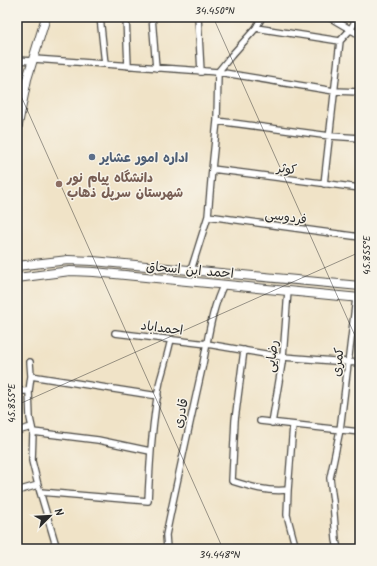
<svg xmlns="http://www.w3.org/2000/svg" width="377" height="566" viewBox="0 0 377 566" font-family="Kalam,'Playpen Sans Arabic',sans-serif">
  <style>
    .lines { fill: none; stroke-linecap: round; stroke-linejoin: round }
    .street-casing { stroke: #494742; stroke-width: 8 }
    .secondary-casing { stroke: #494742; stroke-width: 10 }
    .street { stroke: #fff; stroke-width: 5.5 }
    .secondary { stroke: #fff; stroke-width: 8 }
    .ticks { fill: none; stroke: #2b2b2b; stroke-width: 1; stroke-opacity: 0.45 }
    .service-dot { fill: #5c6f8a; stroke: #f7f3e8; stroke-width: 1.5 }
    .education-dot { fill: #8d6e63; stroke: #f7f3e8; stroke-width: 1.5 }
    .labels { text-anchor: middle; stroke-width: 3; stroke-linejoin: round; paint-order: stroke }
    .service-label { font-size: 13px; font-weight: bold; fill: #4e5e75; stroke: #f7f3e8; text-anchor: start }
    .street-label { font-size: 13px; fill: #2b2b2b; stroke: #f7f3e8 }
    .education-label { font-size: 13px; font-weight: bold; fill: #785e54; stroke: #f7f3e8; text-anchor: start }
    .neatline { fill: none; stroke: #2b2b2b; stroke-width: 1.5 }
    .ticks-label { font-size: 10px; text-anchor: middle; fill: #2b2b2b }
  </style>
  <rect width="100%" height="100%" fill="#f7f3e8"/>
  <filter id="ink" filterUnits="userSpaceOnUse"><feTurbulence type="fractalNoise" baseFrequency=".025" numOctaves="2"/><feDisplacementMap in="SourceGraphic" scale="8" xChannelSelector="R" yChannelSelector="G"/><feConvolveMatrix kernelMatrix="1 2 1 2 8 2 1 2 1" color-interpolation-filters="sRGB"/></filter>
  <filter id="wash" filterUnits="userSpaceOnUse"><feTurbulence type="fractalNoise" baseFrequency=".012" numOctaves="4" result="noise"/><feDisplacementMap in="SourceGraphic" scale="16" xChannelSelector="R" yChannelSelector="G"/><feGaussianBlur stdDeviation="0.9" result="paint"/><feColorMatrix in="noise" values="0 0 0 0 0 0 0 0 0 0 0 0 0 0 0 0 0 1.4 0 .05"/><feComposite in="paint" operator="in"/></filter>
  <g filter="url(#wash)">
    <rect width="100%" height="100%" fill="#f0e3c7"/>
  </g>
  <g filter="url(#ink)">
    <g class="lines">
      <defs>
        <path id="street" d="M100,17L105,64
          M126,17L128,66
          M152,17L156,68
          M198,17L201,72
          M329,17L360,35
          M256,28L340,41
          M34,59L218,72L334,91L360,92
          M17,60L33,61
          M217,121L330,136L360,138
          M212,169L360,188
          M324,184L340,41L350,30L358,17
          M208,216L360,237
          M191,270L208,216L212,169L217,121L218,72L231,56L256,28L262,17
          M115,333L207,344L283,357L360,363
          M244,350L235,420L232,481C251,487 267,492 288,490
          M30,362L31,376L29,391L30,418L33,432L32,461L38,485L57,549
          M31,376L158,396
          M17,391H29
          M260,421L360,432
          M272,423L283,357L288,291
          M293,425L288,490L287,515L296,549
          M17,431L32,427
          M33,432L98,440L150,451
          M17,491L38,485
          M40,492L148,501C150,461 152,421 160,381C164,367 168,353 171,339
          M167,549L166,535C177,481 189,427 201,373C208,343 210,312 224,284
          M338,549L336,540L333,501L330,478L340,430L356,298"/>
        <path id="secondary" d="M17,130L27,79L46,17
          M17,266L68,260L93,261L360,286
          M17,278L70,271L94,272L360,298"/>
      </defs>
      <!-- street casing -->
      <use href="#street" class="street-casing"/>
      <!-- secondary casing -->
      <use href="#secondary" class="secondary-casing"/>
      <!-- street -->
      <use href="#street" class="street"/>
      <!-- secondary -->
      <use href="#secondary" class="secondary"/>
    </g>
  </g>
  <!-- ticks -->
  <path class="ticks" d="M213,17L360,347M17,87L223,549M17,405L360,252"/>
  <!-- markers -->
  <circle class="service-dot" cx="92" cy="157" r="4"/>
  <circle class="education-dot" cx="59" cy="184" r="4"/>
  <g class="labels">
    <!-- service labels -->
    <g class="service-label">
      <text x="100" y="162">اداره امور عشایر</text>
    </g>
    <!-- street labels -->
    <g class="street-label">
      <text transform="translate(287 168) rotate(7)" y="5">کوثر</text>
      <text transform="translate(286 216) rotate(8)" y="5">فردوسی</text>
      <text transform="translate(190 269) rotate(5)" y="5">احمد ابن اسحاق</text>
      <text transform="translate(162 327) rotate(7)" y="5">احمداباد</text>
      <text transform="translate(271 356) rotate(-83)" y="5">رضایی</text>
      <text transform="translate(337 362) rotate(-83)" y="5">کمری</text>
      <text transform="translate(180 413) rotate(-77)" y="5">قادری</text>
    </g>
    <!-- education labels -->
    <g class="education-label">
      <text x="67" y="182">دانشگاه پیام نور<tspan x="67" dy="15">شهرستان سرپل ذهاب</tspan></text>
    </g>
  </g>
  <!-- margin -->
  <rect width="377" height="566" fill="none" stroke="#f7f3e8" stroke-width="44"/>
  <!-- north arrow -->
  <g transform="translate(50 516) rotate(66)" stroke="#f7f3e8" stroke-width="3" paint-order="stroke">
  <path d="M0-3L7 15L0 10L-7 15Z" fill="#2b2b2b"/>
  <text y="-6" font-size="11" font-weight="bold" text-anchor="middle" fill="#2b2b2b">N</text>
  </g>
  <rect x="22" y="22" width="333" height="522" class="neatline"/>
  <g class="ticks-label">
    <text x="215" y="14">34.450°N</text>
    <text transform="translate(366 255) rotate(-90)" y="4">45.855°E</text>
    <text transform="translate(11 403) rotate(-90)" y="4">45.855°E</text>
    <text x="220" y="558">34.448°N</text>
  </g>
</svg>
